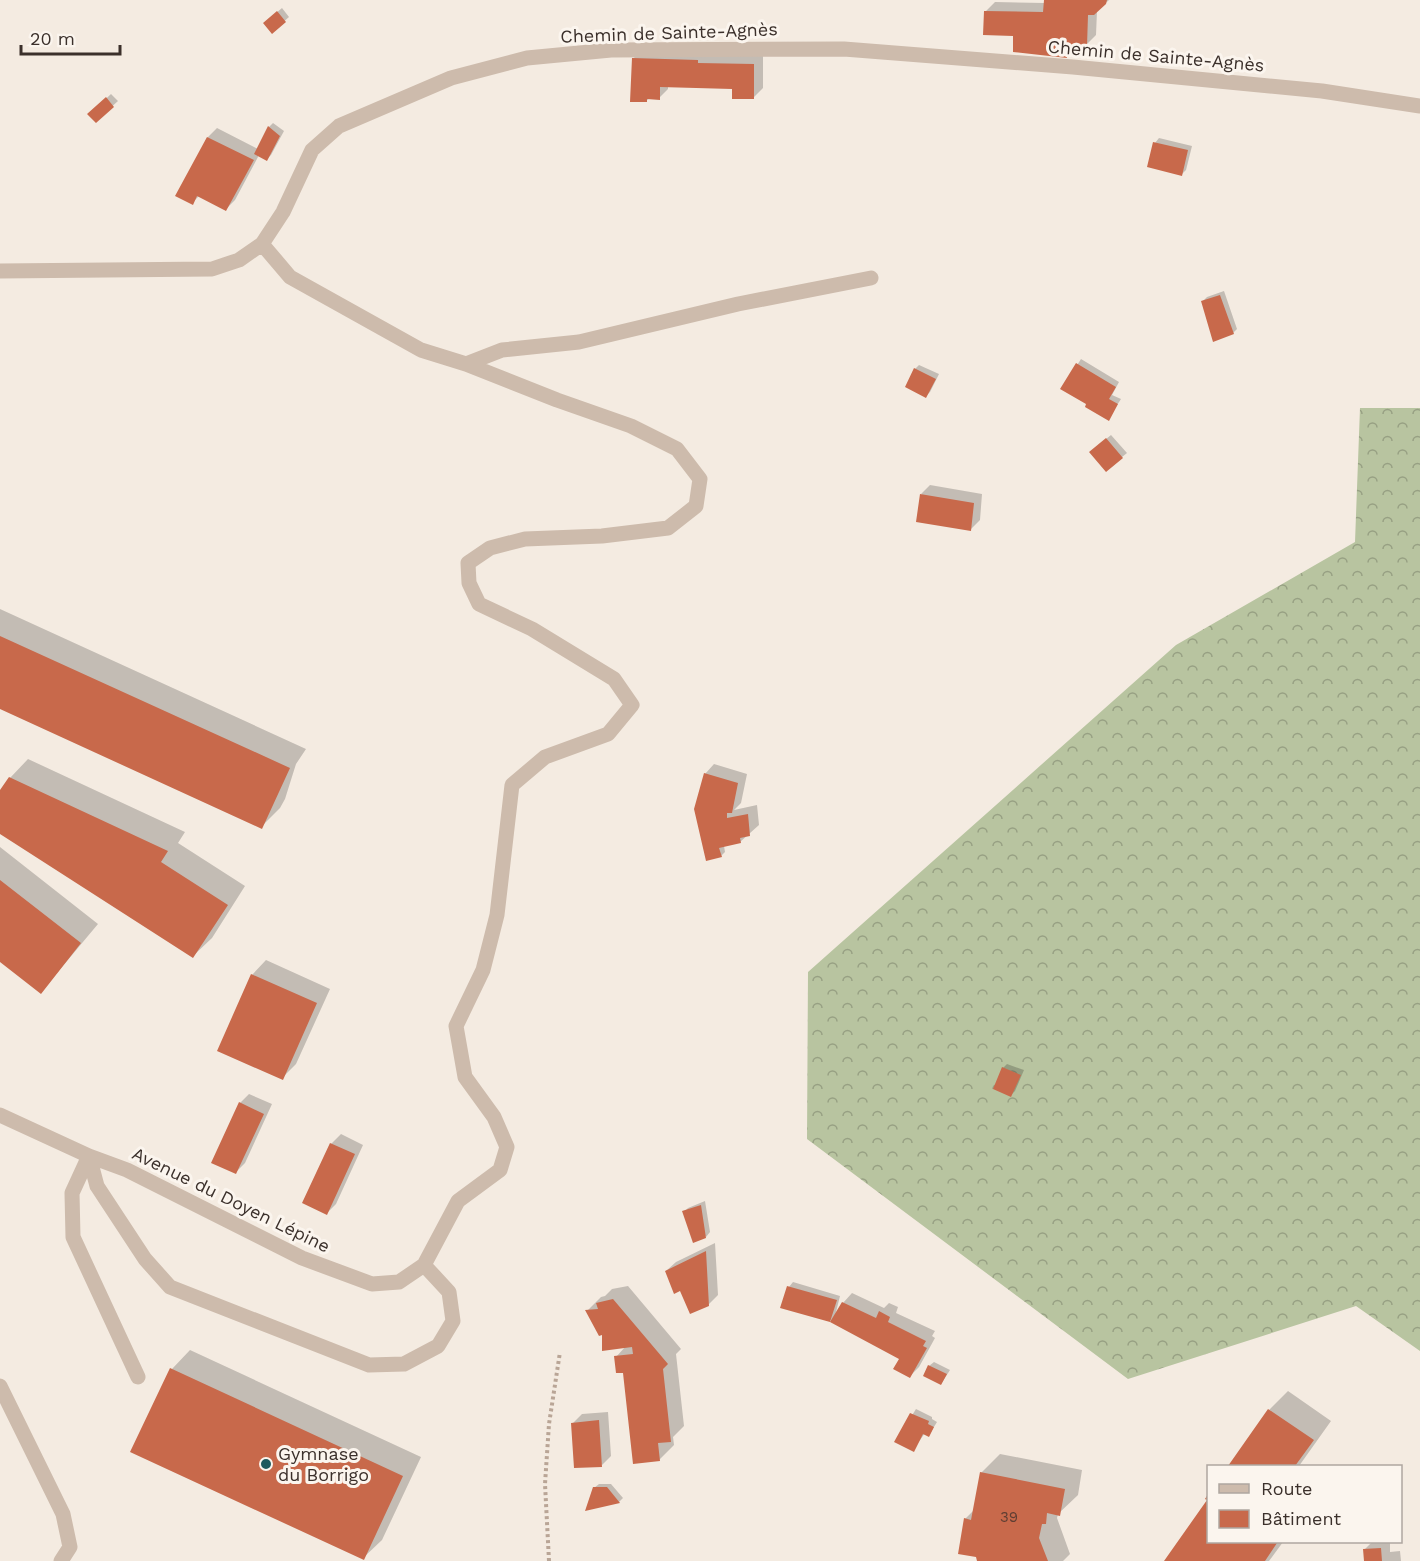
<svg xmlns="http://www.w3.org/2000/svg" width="1420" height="1561" viewBox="0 0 1420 1561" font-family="'Work Sans',sans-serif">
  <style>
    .forest { fill: url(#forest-crowns) }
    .shadow { fill: #0003 }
    .building { fill: #c8694b }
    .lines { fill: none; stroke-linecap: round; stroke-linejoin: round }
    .path { stroke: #b9a596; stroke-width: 4; stroke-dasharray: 3 3; stroke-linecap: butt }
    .minor { stroke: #cdbbac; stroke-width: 15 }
    .poi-dot { fill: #1f5a5e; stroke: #fbf5ee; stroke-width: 2 }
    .labels { text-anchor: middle; stroke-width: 6; stroke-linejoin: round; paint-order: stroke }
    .number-label { font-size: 15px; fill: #5e3e33 }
    .street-label { font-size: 18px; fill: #3b302b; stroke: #fbf5ee }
    .poi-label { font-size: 18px; fill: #3b302b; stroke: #fbf5ee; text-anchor: start }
  </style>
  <defs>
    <pattern id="forest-crowns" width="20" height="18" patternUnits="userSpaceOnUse" patternTransform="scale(1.5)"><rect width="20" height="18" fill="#b8c4a0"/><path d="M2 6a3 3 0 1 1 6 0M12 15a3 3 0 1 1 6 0" fill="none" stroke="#97a083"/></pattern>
  </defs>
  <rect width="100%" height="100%" fill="#f4ebe1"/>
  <!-- forest -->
  <path class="forest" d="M1360,408H1420V1351L1356,1306L1128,1379L807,1139L808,972L1176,645L1355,542Z"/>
  <!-- shadow -->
  <path class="shadow" d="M1045,0H1109L1097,11L1096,35L1087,44H1076V47L1066,56L1014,34L985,12L995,2L1045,3Z
    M282,8L289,17L272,32L269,19Z
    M642,49L763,55V88L753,98L734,87L668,86V89L659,98H650L646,101L633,59Z
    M111,94L118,101L96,121L90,114Z
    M273,123L284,131L271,155L267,159L259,155L235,200L226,209L199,196L192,203L208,137L217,128L258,149L269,127Z
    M1159,138L1192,146L1186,170L1182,174L1155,143Z
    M1224,291L1237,329L1233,333L1203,301L1207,297Z
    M1081,359L1119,382L1112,395L1121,399L1108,419L1088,403L1062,389Z
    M919,365L939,374L930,392L926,396L915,369Z
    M1111,435L1127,453L1106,470L1095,448Z
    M930,485L982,494L980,520L970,530L921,494Z
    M0,609L306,749L296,764L285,799L280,808L261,827L0,707Z
    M28,759L185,832L178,843L245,886L212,938L193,956L0,832V793L10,778Z
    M714,764L747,774L741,803L734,810L757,805L759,825L740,842L724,846L725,852L721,856L707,859L705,774Z
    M0,847L98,924L41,992L0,960Z
    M266,960L330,989L296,1064L282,1078L252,975Z
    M1007,1064L1024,1070L1015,1091L1011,1095L1003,1068Z
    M249,1094L272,1104L245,1163L236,1172L240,1103Z
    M341,1134L363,1145L336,1204L327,1213L331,1144Z
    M705,1201L710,1232L706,1237L684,1212L688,1208Z
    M715,1243L718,1295L708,1305L681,1289L666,1271L676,1262Z
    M793,1282L840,1296L835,1316L843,1303L852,1293L884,1308L889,1303L898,1307L896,1313L935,1331L932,1336L935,1338L919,1367L910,1376L901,1358L830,1320L789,1287Z
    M628,1286L681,1349L676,1354L684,1426L673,1437L674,1445L659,1460L624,1371L616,1357L626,1346L603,1332L587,1311L601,1297L605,1296L612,1289Z
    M190,1350L421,1457L382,1540L363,1558L172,1369Z
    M934,1362L950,1370L941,1384L929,1366Z
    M1288,1391L1331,1421L1299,1466H1230L1269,1410Z
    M916,1409L932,1417V1419L937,1422L929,1435L925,1433L913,1450L896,1441Z
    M608,1412L611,1456L602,1465L572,1424L582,1414Z
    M1000,1454L1082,1470L1078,1495L1058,1514L1057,1518L1070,1554L1063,1561H979L965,1519L974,1510L981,1473Z
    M599,1484H611L623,1498L619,1502L588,1509L594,1488Z
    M1208,1500V1542H1283L1269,1561H1166Z
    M1372,1542H1390V1552L1400,1551L1401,1561H1366L1365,1549Z"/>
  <!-- building -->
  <path class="building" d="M1044,0H1107L1106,4L1094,15H1088L1087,46L1067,45V58L1013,52V36L983,35L984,11L1043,12Z
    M277,11L286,22L272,34L263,23Z
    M632,58L698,60V63L754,64V99H732V89L660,87V100L647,99V102H630Z
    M106,97L114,107L96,123L87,114Z
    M268,126L280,136L267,161L254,154Z
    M207,137L254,160L226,211L197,196L193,205L175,196Z
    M1153,142L1188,150L1182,176L1147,167Z
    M1220,295L1234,334L1213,342L1201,301Z
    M1076,363L1116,387L1109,399L1118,404L1109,421L1085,407L1086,404L1060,389Z
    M914,368L936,379L926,398L905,387Z
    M1106,438L1123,458L1106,472L1089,452Z
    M920,494L974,503L971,531L916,522Z
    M0,636L290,768L262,829L0,709Z
    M704,773L738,783L732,813H727V818L748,814L750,836L740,838L741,843L719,848L722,857L706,861L694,809Z
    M9,777L168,851L161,862L228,905L193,958L0,834V790Z
    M0,880L81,943L41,994L0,962Z
    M251,974L317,1003L283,1080L217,1051Z
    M1002,1067L1021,1075L1011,1097L993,1089Z
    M239,1102L264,1114L236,1174L211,1163Z
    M330,1143L355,1154L327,1215L302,1203Z
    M701,1205L706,1238L693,1243L682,1211Z
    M706,1251L709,1306L690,1314L680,1291L674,1294L665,1271Z
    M787,1286L837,1300L830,1322L780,1308Z
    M613,1299L668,1364L663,1369L671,1442L658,1443L660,1461L633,1464L623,1373H616L614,1356L633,1354L632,1347L602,1351V1335L599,1336L585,1310L598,1309L596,1303Z
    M842,1302L876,1318L879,1311L890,1317L888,1322L926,1341L923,1346L927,1348L910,1378L893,1369L899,1359L830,1322Z
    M928,1365L947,1374L941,1385L923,1376Z
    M170,1368L403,1476L364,1560L130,1452Z
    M1268,1409L1314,1440L1295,1466H1228Z
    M910,1413L929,1421L928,1424L934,1427L929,1437L923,1434L914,1452L894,1442Z
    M599,1420L602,1467L574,1468L571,1423Z
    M980,1472L1065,1489L1060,1516L1047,1513L1046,1524H1042L1039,1538L1048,1561H977L976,1557L958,1554L964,1518L971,1520Z
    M593,1487H607L620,1503L585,1511Z
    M1208,1494V1542H1275L1277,1543L1265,1561H1164L1207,1500L1205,1499Z
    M1381,1548L1382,1561H1364L1363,1549Z"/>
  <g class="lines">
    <!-- path -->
    <path class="path" d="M549,1561L545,1484L549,1424L560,1352"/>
    <!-- minor -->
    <path class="minor" d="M0,271L212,269L239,260L262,244L283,212L312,150L339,126L451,78L527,58L611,50L844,49L1073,67L1322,91L1420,106
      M466,364L502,350L579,342L738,304L871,278
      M0,1115L89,1156L127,1170L302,1258L372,1284L399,1282L424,1265L458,1201L500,1170L507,1147L494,1117L465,1077L456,1026L483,970L497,915L512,785L545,757L608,734L632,705L614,679L532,629L479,604L469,583L468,563L490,548L525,539L602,536L668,528L696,506L700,479L677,449L631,426L557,400L466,364L421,350L290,277L262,244
      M89,1156L97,1186L145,1259L170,1287L369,1365L404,1364L438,1346L453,1321L449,1292L424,1265
      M89,1156L72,1193L73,1237L138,1377
      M0,1386L63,1514L70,1547L61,1561"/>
  </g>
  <!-- markers -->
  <circle class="poi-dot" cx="266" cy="1464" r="6"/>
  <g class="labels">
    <!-- number labels -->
    <g class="number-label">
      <text x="1009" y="1522">39</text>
    </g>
    <!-- street labels -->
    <g class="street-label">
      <text transform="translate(669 33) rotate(-2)" y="6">Chemin de Sainte-Agnès</text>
      <text transform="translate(1156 56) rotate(5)" y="6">Chemin de Sainte-Agnès</text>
      <text transform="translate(231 1200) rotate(26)" y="6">Avenue du Doyen Lépine</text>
    </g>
    <!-- poi labels -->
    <g class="poi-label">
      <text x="278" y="1460">Gymnase<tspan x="278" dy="21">du Borrigo</tspan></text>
    </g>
  </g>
  <!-- legend -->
  <rect x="1207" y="1465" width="195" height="78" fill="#fbf5ee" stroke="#aea6a0" stroke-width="1.5"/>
  <rect x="1219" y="1484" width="30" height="9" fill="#cdbbac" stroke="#aea6a0" stroke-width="1.5"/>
  <text x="1261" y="1495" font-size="18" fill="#3b302b">Route</text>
  <rect x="1219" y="1510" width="30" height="18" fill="#c8694b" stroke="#aea6a0" stroke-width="1.5"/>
  <text x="1261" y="1525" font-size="18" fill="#3b302b">Bâtiment</text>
  <!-- scale -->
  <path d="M21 45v9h99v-9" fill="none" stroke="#3b302b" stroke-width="3"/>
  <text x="30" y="45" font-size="18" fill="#3b302b" stroke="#fbf5ee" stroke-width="4.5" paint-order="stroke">20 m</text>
</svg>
